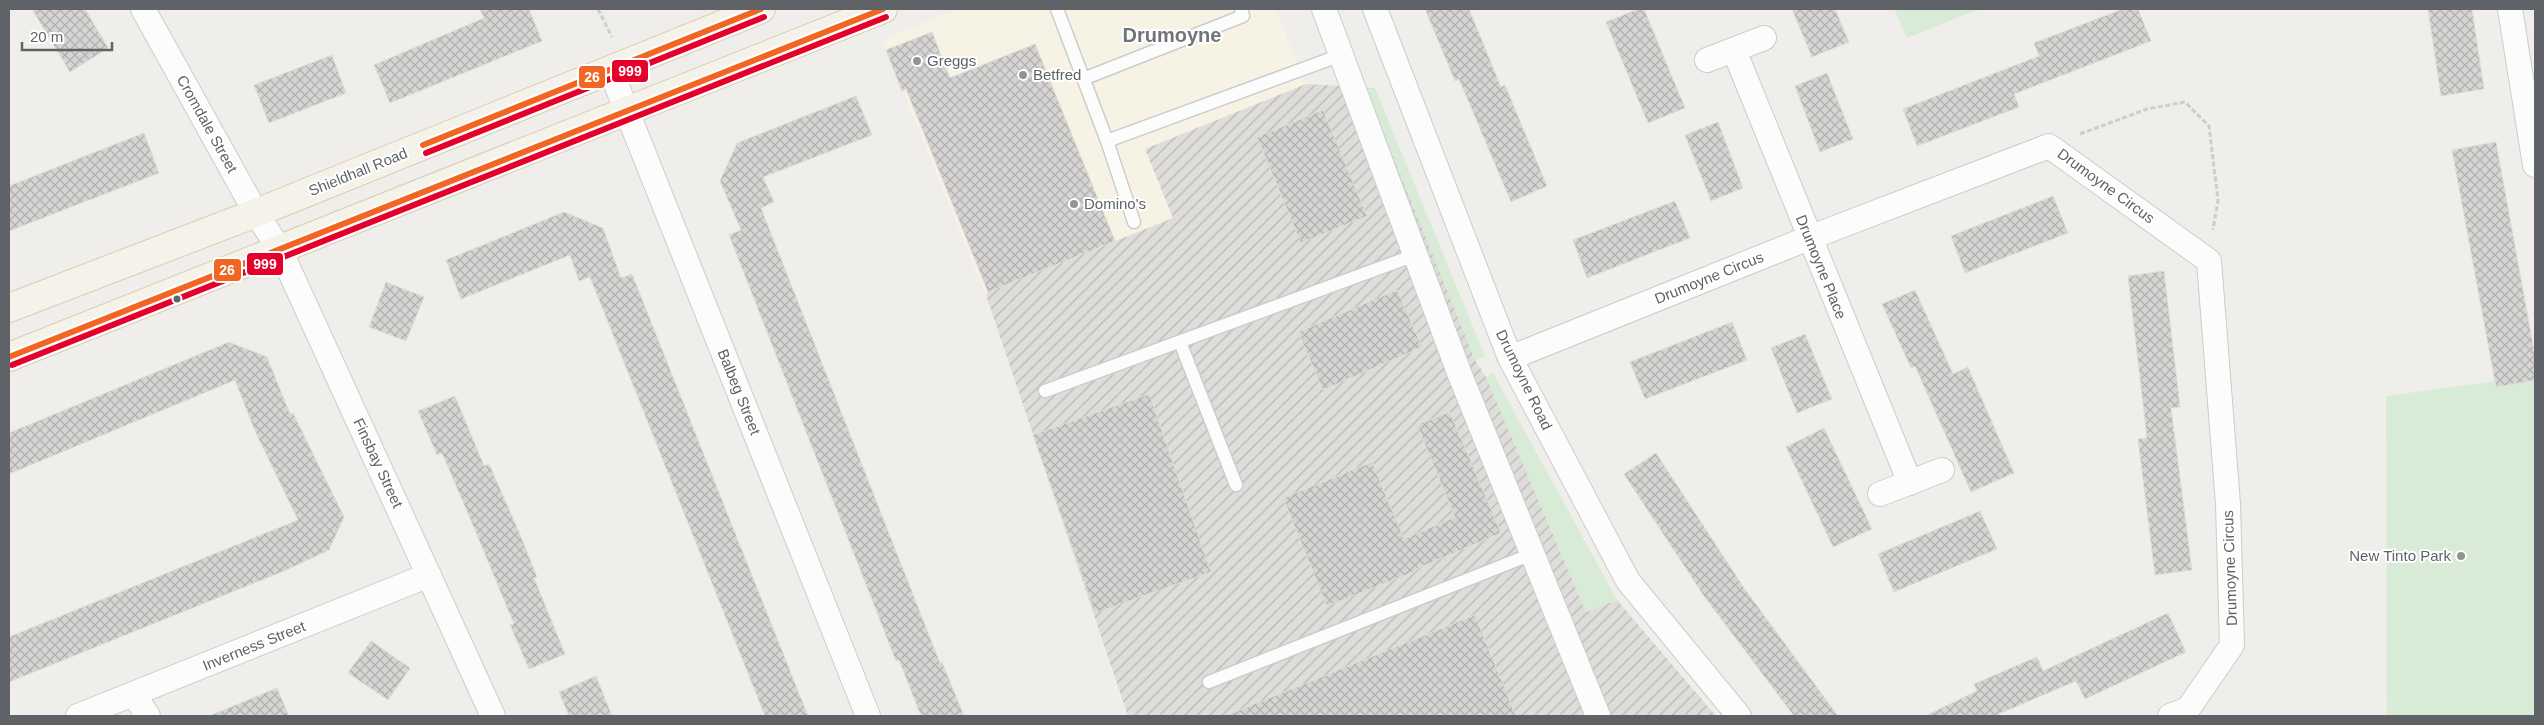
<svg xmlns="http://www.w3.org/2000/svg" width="2544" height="725" viewBox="0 0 2544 725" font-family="Helvetica,sans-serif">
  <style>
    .commercial { fill: #f7f3e4 }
    .industrial { fill: url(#industrial-furrows) }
    .green { fill: #d8ebd6 }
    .building { fill: url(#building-cross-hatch); stroke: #deddd9 }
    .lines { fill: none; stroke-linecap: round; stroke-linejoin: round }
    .service-casing { stroke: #cbcccc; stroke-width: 15 }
    .minor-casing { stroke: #cbcccc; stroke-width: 26 }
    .primary-casing { stroke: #d7ceb8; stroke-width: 30 }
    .path { stroke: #cacfcc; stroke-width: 3; stroke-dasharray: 5 2.5; stroke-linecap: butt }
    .service { stroke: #fdfcfc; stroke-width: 12 }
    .minor { stroke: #fdfcfc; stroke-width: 24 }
    .primary { stroke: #f4f2e9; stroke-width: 28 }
    .bus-1-casing { stroke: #fff; stroke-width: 10 }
    .bus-2-casing { stroke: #fff; stroke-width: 10 }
    .bus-1 { stroke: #f26522; stroke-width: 6 }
    .bus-2 { stroke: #e4002b; stroke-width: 6 }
    .poi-dot { fill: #919496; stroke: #fff; stroke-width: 2 }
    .bus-dot { fill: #5f6368; stroke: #fff; stroke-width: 2 }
    .labels { text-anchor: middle; stroke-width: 4; stroke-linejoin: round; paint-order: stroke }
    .poi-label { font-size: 15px; fill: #5f6368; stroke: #fff; text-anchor: start }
    .street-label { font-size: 15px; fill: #5f6368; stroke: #fff }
    .district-label { font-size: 20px; font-weight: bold; fill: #70757a; stroke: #fff }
    .line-badge { stroke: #fff; stroke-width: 2 }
    .badge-label { font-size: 14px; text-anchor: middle; font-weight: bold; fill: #fff }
  </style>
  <defs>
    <pattern id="industrial-furrows" width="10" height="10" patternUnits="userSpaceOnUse" patternTransform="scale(1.25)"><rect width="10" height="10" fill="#dfddda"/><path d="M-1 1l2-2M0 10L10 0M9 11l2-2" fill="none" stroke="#b8b7b5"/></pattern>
    <pattern id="building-cross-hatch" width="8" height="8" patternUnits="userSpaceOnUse" patternTransform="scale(1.25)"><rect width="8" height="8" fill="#d6d5d3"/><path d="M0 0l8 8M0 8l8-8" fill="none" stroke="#b1b0af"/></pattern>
  </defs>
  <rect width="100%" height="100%" fill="#efeeea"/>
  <!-- commercial -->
  <path class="commercial" d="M958,9H1275L1306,84L1146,149L1173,218L989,292L986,295L882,40Z"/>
  <!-- industrial -->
  <path class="industrial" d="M1306,84L1375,88L1367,91L1475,360L1486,377L1586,612L1617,600L1716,716H1128L986,295L988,292L1173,218L1145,149Z"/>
  <!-- green -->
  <path class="green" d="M1894,9H1979L1907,38Z
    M1375,88L1485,356L1475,360L1367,91Z
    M1493,373L1617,600L1586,612L1486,377Z
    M2535,376V716H2387L2386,396Z"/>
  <!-- building -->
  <path class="building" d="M32,9H85L108,48L70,72Z
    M480,9H529L542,41L390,103L374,65L484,18Z
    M1425,9H1469L1501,87L1505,85L1547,186L1511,202L1459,79L1455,81Z
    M1638,9H1644L1685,108L1648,123L1606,22Z
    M1792,9H1835L1849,42L1812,57Z
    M2123,9H2138L2151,41L2014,94L2019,107L1917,146L1903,109L2039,56L2034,43Z
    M2428,9H2472L2484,89L2441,96Z
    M932,32L950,78L1035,44L1115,241L988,292L906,89L902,91L886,50Z
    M332,55L346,93L269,123L254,85Z
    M1827,73L1853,139L1820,152L1795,86Z
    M856,96L872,135L763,177L774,202L761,208L940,663L942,662L964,716H921L899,660L896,661L729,235L741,230L720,181L737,143Z
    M1323,110L1367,216L1301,243L1257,137Z
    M1718,122L1743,188L1711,201L1685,135Z
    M144,133L159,173L9,231V186Z
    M2496,142L2535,356V380L2496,387L2452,150Z
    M2053,196L2068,233L1965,273L1951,236Z
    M1675,201L1690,238L1587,278L1573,240Z
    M564,212L603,228L621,278L632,274L808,716H765L590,277L579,281L570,255L461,299L446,260Z
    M2164,271L2180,407L2171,408L2192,570L2155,575L2138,439L2147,438L2128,276Z
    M386,282L424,297L406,341L369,327Z
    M1397,290L1422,347L1323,390L1298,332Z
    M1915,290L1953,374L1968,367L2014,473L1971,492L1915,366L1911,368L1882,304Z
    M1732,322L1747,360L1645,399L1630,362Z
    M1805,334L1832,399L1797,413L1771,348Z
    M229,342L267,357L290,414L293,413L344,517L329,550L284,571L9,682V637L298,520L255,431L235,380L9,474V433Z
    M1149,394L1211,572L1095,613L1033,435Z
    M455,396L484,466L489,464L519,532L537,577L534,578L565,654L529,669L510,625L514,624L472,523L442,453L437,455L418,411Z
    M1450,412L1501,533L1416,569V571L1327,606L1283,498L1372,462L1404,539L1455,517L1417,425Z
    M1824,428L1872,529L1833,547L1786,447Z
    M1656,453L1744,588L1838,716H1794L1704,596L1624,474Z
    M1980,511L1997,549L1894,592L1878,554Z
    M2168,613L2186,652L2085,699L2076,681L1994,716H1925L1977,691L1974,684L2037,657L2043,671Z
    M1475,615L1516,716H1228L1227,715Z
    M371,641L410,668L388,700L348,673Z
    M596,676L612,716H569L559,692Z
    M277,688L289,716H209Z"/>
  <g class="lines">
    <defs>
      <path id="service" d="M1057,9L1107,141L1341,55
        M1083,79L1243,16L1241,9
        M1107,141L1134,222
        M1180,342L1236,485
        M1045,391L1415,255
        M1209,682L1532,554"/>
      <path id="minor" d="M143,9L256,213L280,250L493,716
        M1324,9L1460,375L1598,716
        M1375,9L1510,358L1628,581L1739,716
        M2510,9L2535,165
        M1734,50L1910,483
        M1707,60L1764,38
        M610,69L868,716
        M1510,358L1809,238L2049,146L2209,261L2228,504L2232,645L2188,709L2170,716
        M1880,494L1942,470
        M134,695L148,716
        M78,716L429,575"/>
      <path id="primary" d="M9,308L256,213L761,9
        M9,357L883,9"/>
    </defs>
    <!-- service casing -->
    <use href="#service" class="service-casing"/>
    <!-- minor casing -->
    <use href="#minor" class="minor-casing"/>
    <!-- primary casing -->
    <use href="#primary" class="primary-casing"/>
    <!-- path -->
    <path class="path" d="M598,9L612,37
      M2080,134L2147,109L2185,102L2209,126L2218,200L2213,230"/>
    <!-- service -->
    <use href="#service" class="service"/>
    <!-- minor -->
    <use href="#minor" class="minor"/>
    <!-- primary -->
    <use href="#primary" class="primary"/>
    <defs>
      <path id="bus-1" d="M423,145L761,9
        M9,357L883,9"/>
      <path id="bus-2" d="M426,153L764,17
        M12,365L886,17"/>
    </defs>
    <!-- bus-1 casing -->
    <use href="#bus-1" class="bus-1-casing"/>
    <!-- bus-2 casing -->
    <use href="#bus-2" class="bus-2-casing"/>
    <!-- bus-1 -->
    <use href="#bus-1" class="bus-1"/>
    <!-- bus-2 -->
    <use href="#bus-2" class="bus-2"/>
  </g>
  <!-- markers -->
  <g class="poi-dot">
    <circle cx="917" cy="61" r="5"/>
    <circle cx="1023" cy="75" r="5"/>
    <circle cx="1074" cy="204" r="5"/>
    <circle cx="2461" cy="556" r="5"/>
  </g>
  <circle class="bus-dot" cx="177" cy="299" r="4.5"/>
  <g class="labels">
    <!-- poi labels -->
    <g class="poi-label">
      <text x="927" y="66">Greggs</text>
      <text x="1033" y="80">Betfred</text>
      <text x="1084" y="209">Domino's</text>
      <text x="2451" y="561" text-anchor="end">New Tinto Park</text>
    </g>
    <!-- street labels -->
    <g class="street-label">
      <text transform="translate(207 124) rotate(61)" y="5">Cromdale Street</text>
      <text transform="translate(358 172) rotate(-22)" y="5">Shieldhall Road</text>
      <text transform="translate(2106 186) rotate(36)" y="5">Drumoyne Circus</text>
      <text transform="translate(1821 267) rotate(68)" y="5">Drumoyne Place</text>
      <text transform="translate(1709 278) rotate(-22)" y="5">Drumoyne Circus</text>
      <text transform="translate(1524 380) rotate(64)" y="5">Drumoyne Road</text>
      <text transform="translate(739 392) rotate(68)" y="5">Balbeg Street</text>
      <text transform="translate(378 463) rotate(65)" y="5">Finsbay Street</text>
      <text transform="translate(2230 568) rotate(-92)" y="5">Drumoyne Circus</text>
      <text transform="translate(254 646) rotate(-22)" y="5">Inverness Street</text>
    </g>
    <!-- district labels -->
    <g class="district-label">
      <text x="1172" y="42">Drumoyne</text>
    </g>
  </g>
  <g class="line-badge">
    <rect x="611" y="59" width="38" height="24" rx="5" fill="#e4002b"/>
    <rect x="578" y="65" width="28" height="24" rx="5" fill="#f26522"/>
    <rect x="246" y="252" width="38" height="24" rx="5" fill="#e4002b"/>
    <rect x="213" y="258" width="29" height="24" rx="5" fill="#f26522"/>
  </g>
  <g class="badge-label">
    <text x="630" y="76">999</text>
    <text x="592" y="82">26</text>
    <text x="265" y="269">999</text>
    <text x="227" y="275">26</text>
  </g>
  <!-- border -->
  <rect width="2544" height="725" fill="none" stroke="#5f6368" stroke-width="20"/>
  <!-- scale -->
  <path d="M22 42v8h90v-8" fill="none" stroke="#5f6368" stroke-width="2.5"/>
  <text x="30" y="42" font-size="15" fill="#5f6368" stroke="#ffffff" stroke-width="4" paint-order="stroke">20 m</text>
</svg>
